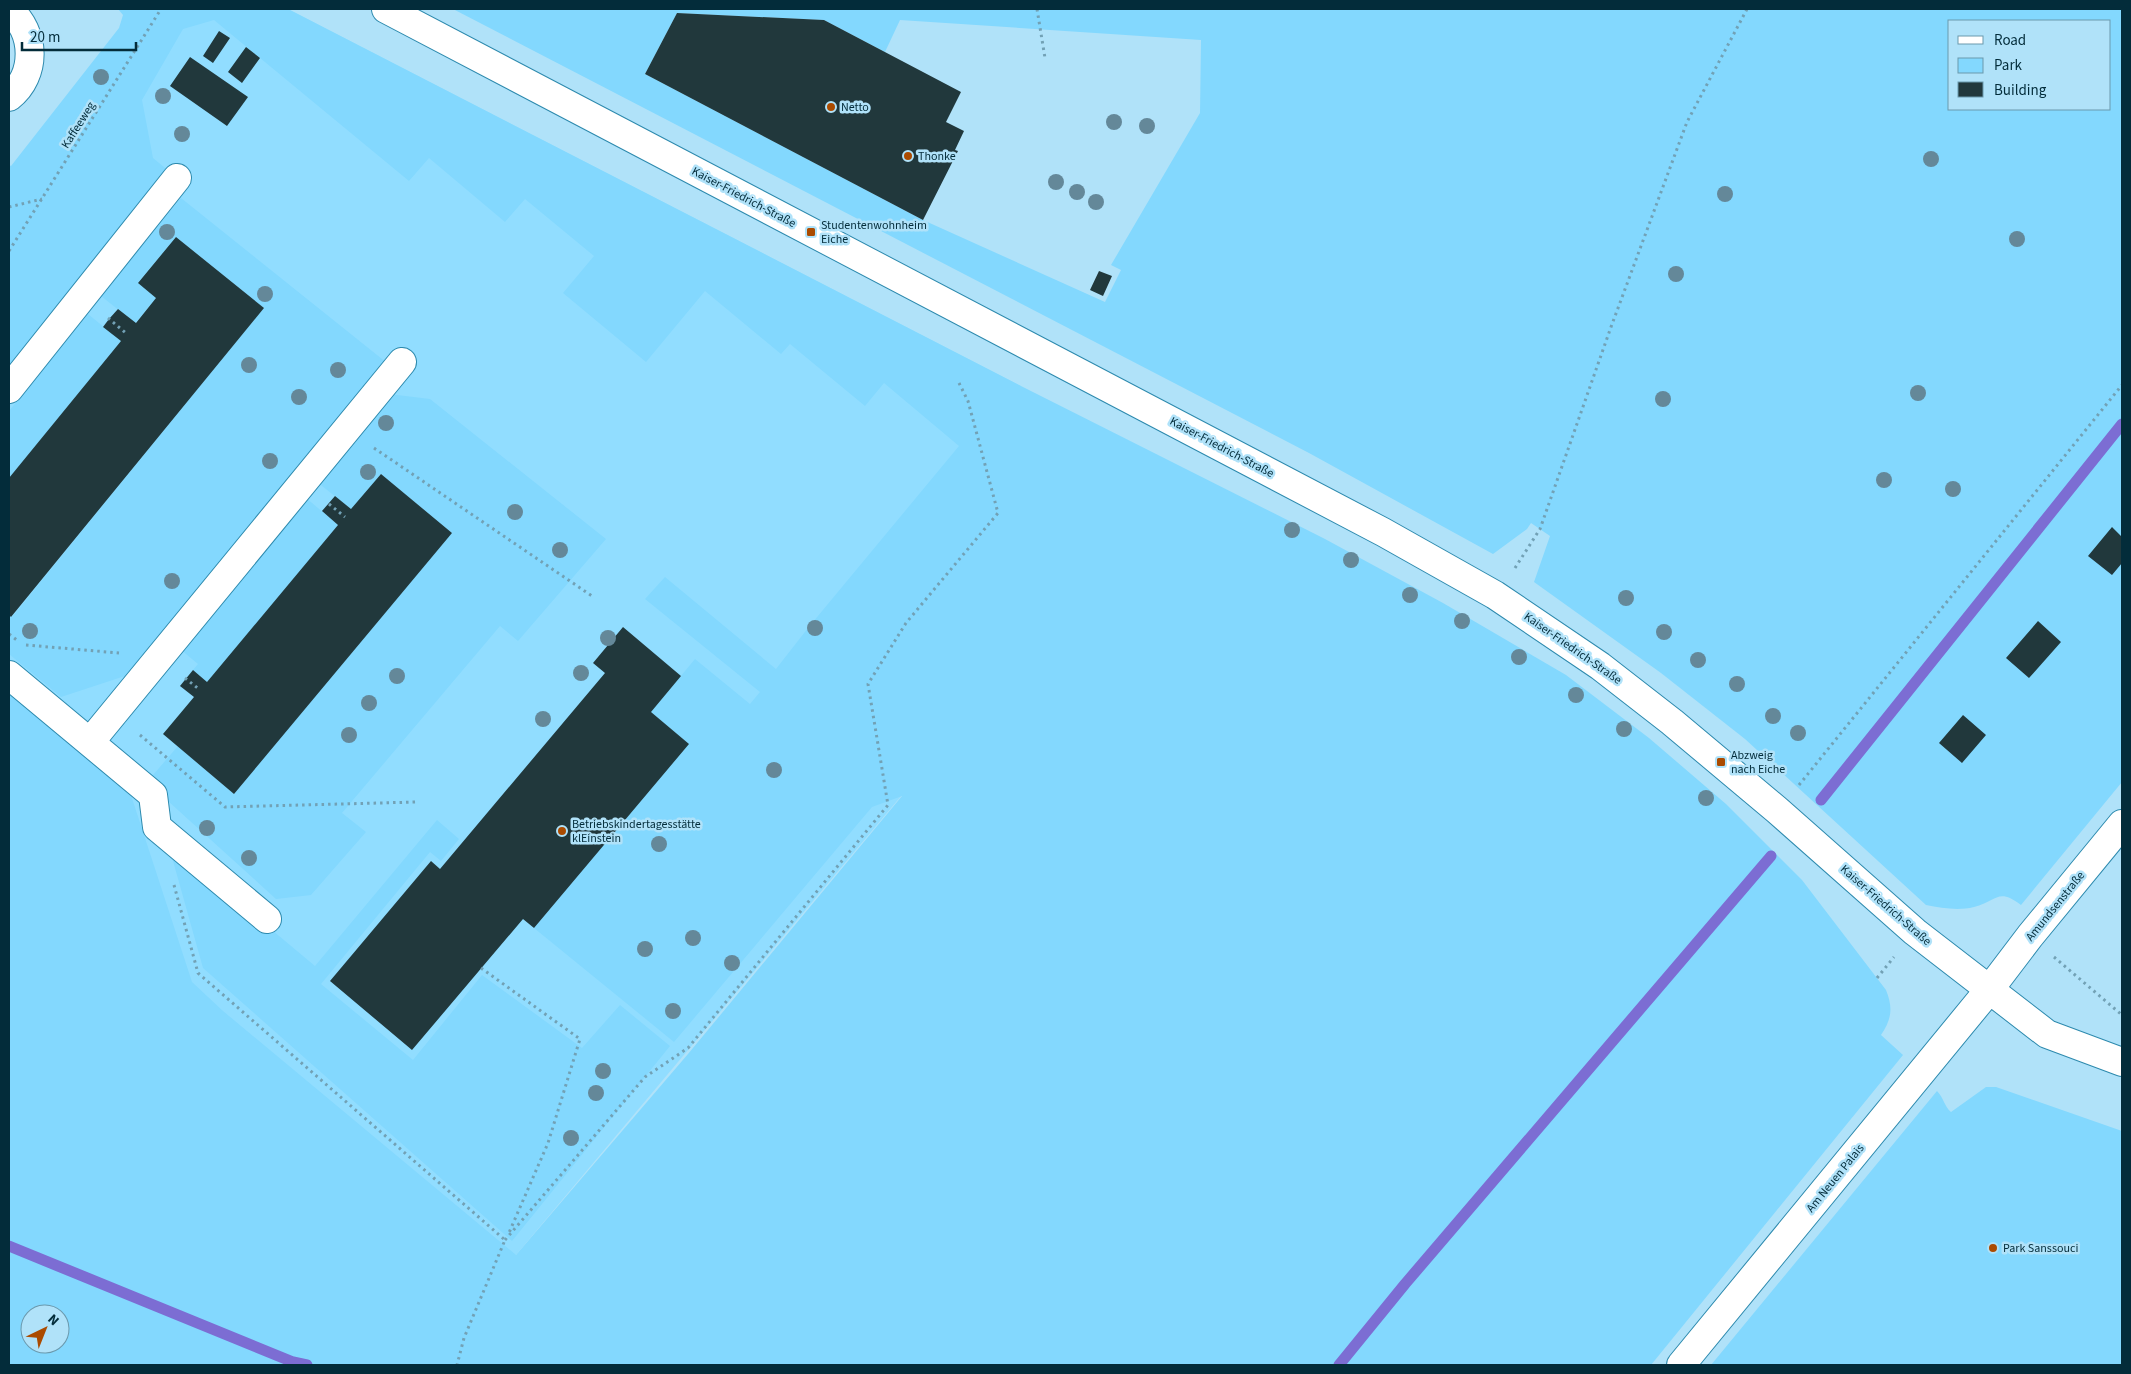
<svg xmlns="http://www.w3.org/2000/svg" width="2131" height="1374" viewBox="0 0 2131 1374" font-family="'Source Sans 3',sans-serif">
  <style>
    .built { fill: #91ddff; fill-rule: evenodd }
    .green { fill: #83d8fe; fill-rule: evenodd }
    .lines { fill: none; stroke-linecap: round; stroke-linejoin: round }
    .stream { stroke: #7c6dd3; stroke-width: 11 }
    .building { fill: #21383c }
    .minor-casing { stroke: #2d8aae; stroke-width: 30 }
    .path { stroke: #72a1b5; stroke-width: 3; stroke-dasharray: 2.5 4; stroke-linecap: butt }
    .minor { stroke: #fff; stroke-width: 28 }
    .tree { fill: #648899 }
    .poi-dot { fill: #ab4b00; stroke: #b0e2f9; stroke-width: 2 }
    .labels { text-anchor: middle; stroke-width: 5; stroke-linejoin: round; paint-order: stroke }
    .poi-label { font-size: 12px; fill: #032c3a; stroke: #b0e2f9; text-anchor: start }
    .street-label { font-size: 12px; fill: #032c3a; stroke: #b0e2f9 }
  </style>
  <rect width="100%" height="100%" fill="#b0e2f9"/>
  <!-- built -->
  <path class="built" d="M173,9H288L1021,386L902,795L516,1255L9,1365V270ZM30,1314H60V1344H30Z"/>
  <!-- green -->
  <path class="green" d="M118,9H288L1021,386L1325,539L1443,603L1566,675L1649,738L1726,804L1802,880L1886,990C1893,1007 1892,1019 1881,1035L1903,1055L1651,1365H9V688L129,789L192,982L223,1011L516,1255L688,1054L902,796L872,807L674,1042L534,928L689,744L651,712L695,659L750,704L760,692L645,599L665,577L776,669L808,628L959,446L884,383L865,406L790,344L781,354L705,291L646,362L563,293L594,256L525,199L505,222L429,158L409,181L214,20L183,29L142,100L153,158L170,172L9,374V165L11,166L119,28L123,15ZM30,1314H60V1344H30Z
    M453,9H2122V782L2021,905C1998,887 1997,901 1974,907C1958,911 1942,908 1926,905L1745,739L1661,673L1534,582L1550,536L1531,523L1527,529L1493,554L1309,453ZM677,13L824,20L885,52L900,20L1201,40L1200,113L1111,265L1121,270L1105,302L923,220L645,74ZM1950,21H2110V109H1950Z
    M181,198L387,363L131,674L61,697L9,654V615L12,617L264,308L176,237L138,282L156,298L135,323L101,296Z
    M88,314L121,341L9,478V411Z
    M389,394L430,399L606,539L518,641L500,626L342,813L366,832L311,895L276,899L147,782L178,746L234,794L452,533L381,474L351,509L317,482Z
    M305,497L338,525L207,682L193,670L198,664L180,649Z
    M437,820L459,839L441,861L430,852L321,984L413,1060L482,975L582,1048L620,1005L670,1046L512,1241L203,968L168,843L315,966Z
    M1986,1087H1996L2122,1131V1365H1711L1937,1091C1944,1098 1944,1106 1951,1112Z"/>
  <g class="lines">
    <!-- stream -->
    <path class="stream" d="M1821,800L2122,424
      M9,1246L293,1362L307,1365
      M1339,1365L1405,1284L1771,856"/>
  </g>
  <!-- building -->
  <path class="building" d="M677,13L824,20L961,92L946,122L964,131L955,150L958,151L923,220L645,74Z
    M219,31L230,38L213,63L203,56Z
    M246,47L260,58L242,83L228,72Z
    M190,57L248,97L227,126L170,86Z
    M176,237L264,308L11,617L9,615V478L121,341L103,327L109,319L118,309L136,323L156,298L138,283Z
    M1099,271L1112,276L1103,296L1090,290Z
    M381,474L452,533L234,794L163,734L194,697L180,686L193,670L207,682L338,525L322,511L335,496L351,509Z
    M2112,527L2122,537V563L2112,575L2088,556Z
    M2038,621L2061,642L2029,678L2006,658Z
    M623,627L681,676L651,712L689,744L534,928L523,919L412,1050L330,981L431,861L440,869L605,673L593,663Z
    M1963,715L1986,735L1962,763L1939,743Z"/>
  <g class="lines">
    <defs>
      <path id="minor" d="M386,9L1383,532L1495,595L1600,666L1672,722L1777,810L1915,932L2047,1034L2122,1062
        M9,10C36,32 37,75 9,97
        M9,389L177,178
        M9,675L153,795L157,827L267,919
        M90,742L402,362
        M1681,1365L1989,990L2030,936L2122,824"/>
    </defs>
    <!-- minor casing -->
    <use href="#minor" class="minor-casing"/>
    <!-- path -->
    <path class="path" d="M1037,9L1045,58
      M9,207L42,199
      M9,251L161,9
      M108,318L127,334
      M374,448L592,596
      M329,504L345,517
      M1515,568L1540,529L1611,327L1687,122L1747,9
      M9,634L18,641
      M26,645L119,653
      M185,678L200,690
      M140,735L225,807L417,802
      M1799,785L2122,385
      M174,885L198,973L505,1240L464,1338L457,1365
      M2054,957L2122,1015
      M481,968L580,1039L548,1143L508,1235
      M1877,978L1894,957
      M505,1240L645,1077L688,1048L888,805L868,684L906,623L998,513L968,401L959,383"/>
    <!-- minor -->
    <use href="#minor" class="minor"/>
  </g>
  <!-- trees -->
  <g class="tree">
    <circle cx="101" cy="77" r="8"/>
    <circle cx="163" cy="96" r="8"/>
    <circle cx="1114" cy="122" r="8"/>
    <circle cx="1147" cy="126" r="8"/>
    <circle cx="182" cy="134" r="8"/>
    <circle cx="1931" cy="159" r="8"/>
    <circle cx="1056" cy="182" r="8"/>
    <circle cx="1077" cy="192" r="8"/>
    <circle cx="1725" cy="194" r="8"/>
    <circle cx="1096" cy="202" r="8"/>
    <circle cx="167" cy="232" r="8"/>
    <circle cx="2017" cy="239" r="8"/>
    <circle cx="1676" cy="274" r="8"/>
    <circle cx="265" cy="294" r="8"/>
    <circle cx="249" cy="365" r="8"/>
    <circle cx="338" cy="370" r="8"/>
    <circle cx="1918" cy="393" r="8"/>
    <circle cx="299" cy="397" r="8"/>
    <circle cx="1663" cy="399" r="8"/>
    <circle cx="386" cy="423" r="8"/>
    <circle cx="270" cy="461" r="8"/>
    <circle cx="368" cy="472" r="8"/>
    <circle cx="1884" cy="480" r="8"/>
    <circle cx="1953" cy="489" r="8"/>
    <circle cx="515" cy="512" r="8"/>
    <circle cx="1292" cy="530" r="8"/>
    <circle cx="560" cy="550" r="8"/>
    <circle cx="1351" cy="560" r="8"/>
    <circle cx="172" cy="581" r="8"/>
    <circle cx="1410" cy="595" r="8"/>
    <circle cx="1626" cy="598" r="8"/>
    <circle cx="1462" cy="621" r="8"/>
    <circle cx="815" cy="628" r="8"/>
    <circle cx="30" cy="631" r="8"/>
    <circle cx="1664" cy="632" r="8"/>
    <circle cx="608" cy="638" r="8"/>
    <circle cx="1519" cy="657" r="8"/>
    <circle cx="1698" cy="660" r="8"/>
    <circle cx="581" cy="673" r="8"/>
    <circle cx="397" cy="676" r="8"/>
    <circle cx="1737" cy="684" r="8"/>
    <circle cx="1576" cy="695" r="8"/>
    <circle cx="369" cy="703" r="8"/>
    <circle cx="1773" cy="716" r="8"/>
    <circle cx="543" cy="719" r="8"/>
    <circle cx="1624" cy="729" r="8"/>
    <circle cx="1798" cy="733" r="8"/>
    <circle cx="349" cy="735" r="8"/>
    <circle cx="774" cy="770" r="8"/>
    <circle cx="1706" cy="798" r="8"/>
    <circle cx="207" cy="828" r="8"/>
    <circle cx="659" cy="844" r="8"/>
    <circle cx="249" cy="858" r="8"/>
    <circle cx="693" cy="938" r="8"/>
    <circle cx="645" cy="949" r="8"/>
    <circle cx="732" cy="963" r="8"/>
    <circle cx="673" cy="1011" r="8"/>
    <circle cx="603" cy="1071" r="8"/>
    <circle cx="596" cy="1093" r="8"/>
    <circle cx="571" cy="1138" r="8"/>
  </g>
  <!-- markers -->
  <g class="poi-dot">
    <circle cx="831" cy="107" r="5"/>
    <circle cx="908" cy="156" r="5"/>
    <rect x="806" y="227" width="10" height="10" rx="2.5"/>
    <rect x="1716" y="757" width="10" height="10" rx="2.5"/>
    <circle cx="562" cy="831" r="5"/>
    <circle cx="1993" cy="1248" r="5"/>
  </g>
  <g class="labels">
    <!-- poi labels -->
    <g class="poi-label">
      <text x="841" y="111">Netto</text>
      <text x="918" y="160">Thonke</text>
      <text x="821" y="229">Studentenwohnheim<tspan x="821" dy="14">Eiche</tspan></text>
      <text x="1731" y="759">Abzweig<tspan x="1731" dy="14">nach Eiche</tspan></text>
      <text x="572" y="828">Betriebskindertagesstätte<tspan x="572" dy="14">klEinstein</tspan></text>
      <text x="2003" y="1252">Park Sanssouci</text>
    </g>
    <!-- street labels -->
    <g class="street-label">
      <text transform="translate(78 125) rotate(-58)" y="4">Kaffeeweg</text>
      <text transform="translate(744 197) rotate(28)" y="4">Kaiser-Friedrich-Straße</text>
      <text transform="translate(1222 447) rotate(28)" y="4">Kaiser-Friedrich-Straße</text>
      <text transform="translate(1573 648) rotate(35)" y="4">Kaiser-Friedrich-Straße</text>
      <text transform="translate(1886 905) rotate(41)" y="4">Kaiser-Friedrich-Straße</text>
      <text transform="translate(2055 906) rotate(-51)" y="4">Amundsenstraße</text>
      <text transform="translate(1835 1178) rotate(-51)" y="4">Am Neuen Palais</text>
    </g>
  </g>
  <!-- border -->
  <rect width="2131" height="1374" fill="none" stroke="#032c3a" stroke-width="20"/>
  <!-- legend -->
  <rect x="1948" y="20" width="162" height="90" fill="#b0e2f9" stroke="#6b99ad"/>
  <rect x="1958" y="36" width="25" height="8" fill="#ffffff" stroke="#6b99ad"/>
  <text x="1994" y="45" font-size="15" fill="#032c3a">Road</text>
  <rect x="1958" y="58" width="25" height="15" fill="#83d8fe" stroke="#6b99ad"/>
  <text x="1994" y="70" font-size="15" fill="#032c3a">Park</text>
  <rect x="1958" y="82" width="25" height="15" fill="#21383c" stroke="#6b99ad"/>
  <text x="1994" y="95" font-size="15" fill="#032c3a">Building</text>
  <!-- north arrow -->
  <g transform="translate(45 1329) rotate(43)"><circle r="24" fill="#b0e2f9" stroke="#6b99ad"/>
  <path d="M0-4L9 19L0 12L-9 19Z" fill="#ab4b00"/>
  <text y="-8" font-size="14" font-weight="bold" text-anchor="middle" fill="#032c3a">N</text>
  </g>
  <!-- scale -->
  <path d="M22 42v8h114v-8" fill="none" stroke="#032c3a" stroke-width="2.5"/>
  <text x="30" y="42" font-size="15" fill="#032c3a" stroke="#b0e2f9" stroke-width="4" paint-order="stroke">20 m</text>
</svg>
